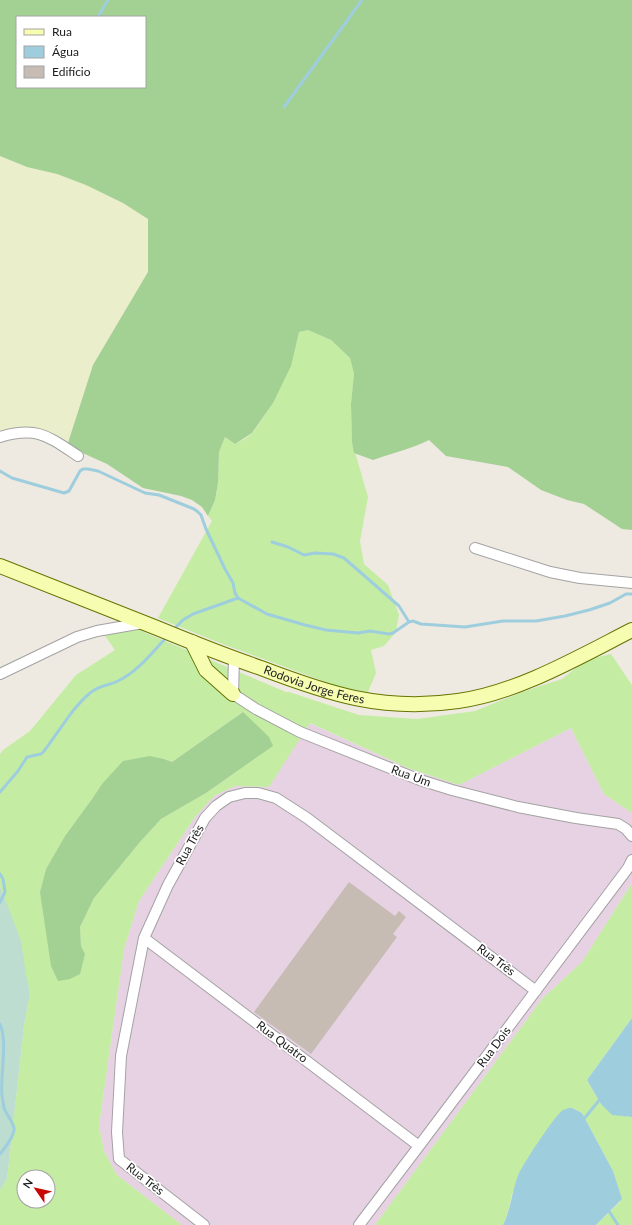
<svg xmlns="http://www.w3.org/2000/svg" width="632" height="1225" viewBox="0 0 632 1225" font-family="Lato,sans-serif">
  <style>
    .industrial { fill: #e7d2e3 }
    .farmland { fill: #eaeeca }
    .grass { fill: #c4eca3; fill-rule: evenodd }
    .forest { fill: #a3d093; fill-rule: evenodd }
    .wetland { fill: #bcddcf }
    .water { fill: #9ecede }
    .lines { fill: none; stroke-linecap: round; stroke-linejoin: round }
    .stream { stroke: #9ecede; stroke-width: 3 }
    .building { fill: #c6bcb4 }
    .street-casing { stroke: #a3a3a3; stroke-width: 12 }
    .secondary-casing { stroke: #657600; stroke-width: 16 }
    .street { stroke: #fff; stroke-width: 10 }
    .secondary { stroke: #f6fcb0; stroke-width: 14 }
    .labels { text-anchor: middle; stroke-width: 3.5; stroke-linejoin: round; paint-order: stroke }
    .street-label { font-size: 12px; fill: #1c1c1c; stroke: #fff }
  </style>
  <rect width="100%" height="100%" fill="#eeeae1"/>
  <!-- industrial -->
  <path class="industrial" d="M309,723L408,768L459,785L571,728L604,794L632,813V883L582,962L542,999L375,1225H182L117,1175L104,1151L99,1126L124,949L139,901L195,817L214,796L235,786L269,787Z"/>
  <!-- farmland -->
  <path class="farmland" d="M0,156L27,167L57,174L86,185L123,203L148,219V272L93,365L67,446L8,434L0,436Z"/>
  <!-- grass -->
  <path class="grass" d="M308,330L331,340L350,358L354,374L351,404L352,442L368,497L360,541L364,564L388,585L399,615L396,632L384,646L371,650L376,673L368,692L339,687L220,643L158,618L212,521L208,516L215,500L218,483L219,452L225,437L235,444C241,441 249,437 253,432C274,407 291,364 299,332Z
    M124,622L146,633L286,692H289L359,715L417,719L475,711L522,692L562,679L586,660L611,654L632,685V813L604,794L571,728L459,785L408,768L310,723L269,787L235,786L214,796L195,817L139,901L124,949L99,1126L104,1151L117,1175L182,1225H0V1190L7,1179L24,1025L30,993L9,911L0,886V754L3,750L30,731L76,675L115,650L101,630ZM243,712L259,756L206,793L161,819L140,842L94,898L80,927L81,946L85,954L40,892L46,869L65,836L92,799L102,784L164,759L172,762ZM24,1177H48V1201H24Z
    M632,883V1018L587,1080L601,1104L628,1117H632V1225H596L620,1202L613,1171L582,1113L572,1108L512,1194L508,1212L503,1225H375L542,999L582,962Z"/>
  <!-- forest -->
  <path class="forest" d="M0,0H632V530L622,529L584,504L567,500L541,490L508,467L446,456L429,440C411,449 392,453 373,460L354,453L352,442L351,404L354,374L350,358L331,340L308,330L299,332L291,366L273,403L252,433L235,444L225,437L219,452L218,483L215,500L208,516L202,507L192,500L181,496L143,488L107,464L67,446L93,365L148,272V219L123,203L86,185L57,174L27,167L0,156ZM17,17H145V87H17Z
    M243,712L269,737L273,746L206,793L161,819L140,842L94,898L80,927L81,946L85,954L80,974L70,979L58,981L51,966L40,892L46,869L65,836L92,799L102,784L123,761L150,756L164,759L172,762Z"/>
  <!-- wetland -->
  <path class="wetland" d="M0,886L21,941L26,975L30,993L24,1025L7,1179L0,1190Z"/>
  <!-- water -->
  <path class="water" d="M632,1018V1117L612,1115L601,1104L587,1080Z
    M569,1108H572L582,1113L613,1171L622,1199L596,1225H503C511,1209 512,1190 519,1173C524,1163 555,1115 563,1110C565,1109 567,1109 569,1108Z"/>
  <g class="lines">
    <!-- stream -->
    <path class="stream" d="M98,17L108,0
      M284,107L362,0
      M0,471L12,478L64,493L69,491L80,471L83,469H88L98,471L145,493L159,495L194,509L198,512L201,515L206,529L225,569L233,583L235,593L238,598L267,614L305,625L326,630L358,633L370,631L389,634L393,633L409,622L413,621L421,624L465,627L503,621H536L565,616L589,610L610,603L626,594H632
      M272,542L288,547L304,555L315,553L333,554L344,558L399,606L409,622
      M176,627L183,620L193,614L238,598
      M0,792L18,771L27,757L41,754L44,751C59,732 71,709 90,693C99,685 108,686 118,681C137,672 150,655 164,640
      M0,874L3,879L5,892L0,902
      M0,1024C8,1042 0,1075 2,1096C3,1100 3,1104 4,1108C6,1114 15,1124 14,1130C13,1139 5,1147 0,1154
      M583,1120L601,1098
      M607,1208L618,1225"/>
  </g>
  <!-- building -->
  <path class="building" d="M349,882L395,916L399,911L406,917L393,934L397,937L311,1054L254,1012Z"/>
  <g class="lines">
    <defs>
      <path id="street" d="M0,437C37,426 48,436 78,456
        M475,548L550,572L580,578L632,583
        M234,659L233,694L256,709L300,732L420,780L452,790L518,807L576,818L618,824L626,829L632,836
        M0,674L77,637L97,631L143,623
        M144,938L419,1146
        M204,1225L119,1159L117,1132L121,1056L144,938L168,885L205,818L216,806L229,797L245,793H258L276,798L307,818L536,991
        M359,1225L419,1146L628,868L632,860"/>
      <g id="secondary">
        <path id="s1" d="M0,566C52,587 105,607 157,628C191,642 226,656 261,668C329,694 383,712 458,701C517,693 579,657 632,630"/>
        <path d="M192,642L206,670L233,694"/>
      </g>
    </defs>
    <!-- street casing -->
    <use href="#street" class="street-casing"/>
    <!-- secondary casing -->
    <use href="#secondary" class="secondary-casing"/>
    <!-- street -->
    <use href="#street" class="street"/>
    <!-- secondary -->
    <use href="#secondary" class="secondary"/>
  </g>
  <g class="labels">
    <!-- street labels -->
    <g class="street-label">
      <text dy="4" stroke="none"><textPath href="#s1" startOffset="336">Rodovia Jorge Feres</textPath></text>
      <text transform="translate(411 776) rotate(20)" y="4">Rua Um</text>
      <text transform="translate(190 845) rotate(-61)" y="4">Rua Três</text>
      <text transform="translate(496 960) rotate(37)" y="4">Rua Três</text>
      <text transform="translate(282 1042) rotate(37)" y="4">Rua Quatro</text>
      <text transform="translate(494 1047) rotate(-53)" y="4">Rua Dois</text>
      <text transform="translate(145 1179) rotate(38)" y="4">Rua Três</text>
    </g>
  </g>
  <!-- legend -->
  <rect x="16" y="16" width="130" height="72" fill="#ffffff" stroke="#a4a4a4"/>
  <rect x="24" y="29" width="20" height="6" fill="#f6fcb0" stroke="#a4a4a4"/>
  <text x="52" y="36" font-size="12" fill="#1c1c1c">Rua</text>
  <rect x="24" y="46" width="20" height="12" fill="#9ecede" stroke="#a4a4a4"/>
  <text x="52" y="56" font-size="12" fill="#1c1c1c">Água</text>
  <rect x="24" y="66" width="20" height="12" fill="#c6bcb4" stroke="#a4a4a4"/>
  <text x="52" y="76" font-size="12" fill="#1c1c1c">Edifício</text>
  <!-- north arrow -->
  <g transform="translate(36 1189) rotate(304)"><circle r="19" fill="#ffffff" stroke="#a4a4a4"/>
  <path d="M0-3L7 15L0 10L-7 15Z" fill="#c80700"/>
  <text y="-6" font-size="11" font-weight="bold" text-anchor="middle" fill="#1c1c1c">N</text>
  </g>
</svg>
